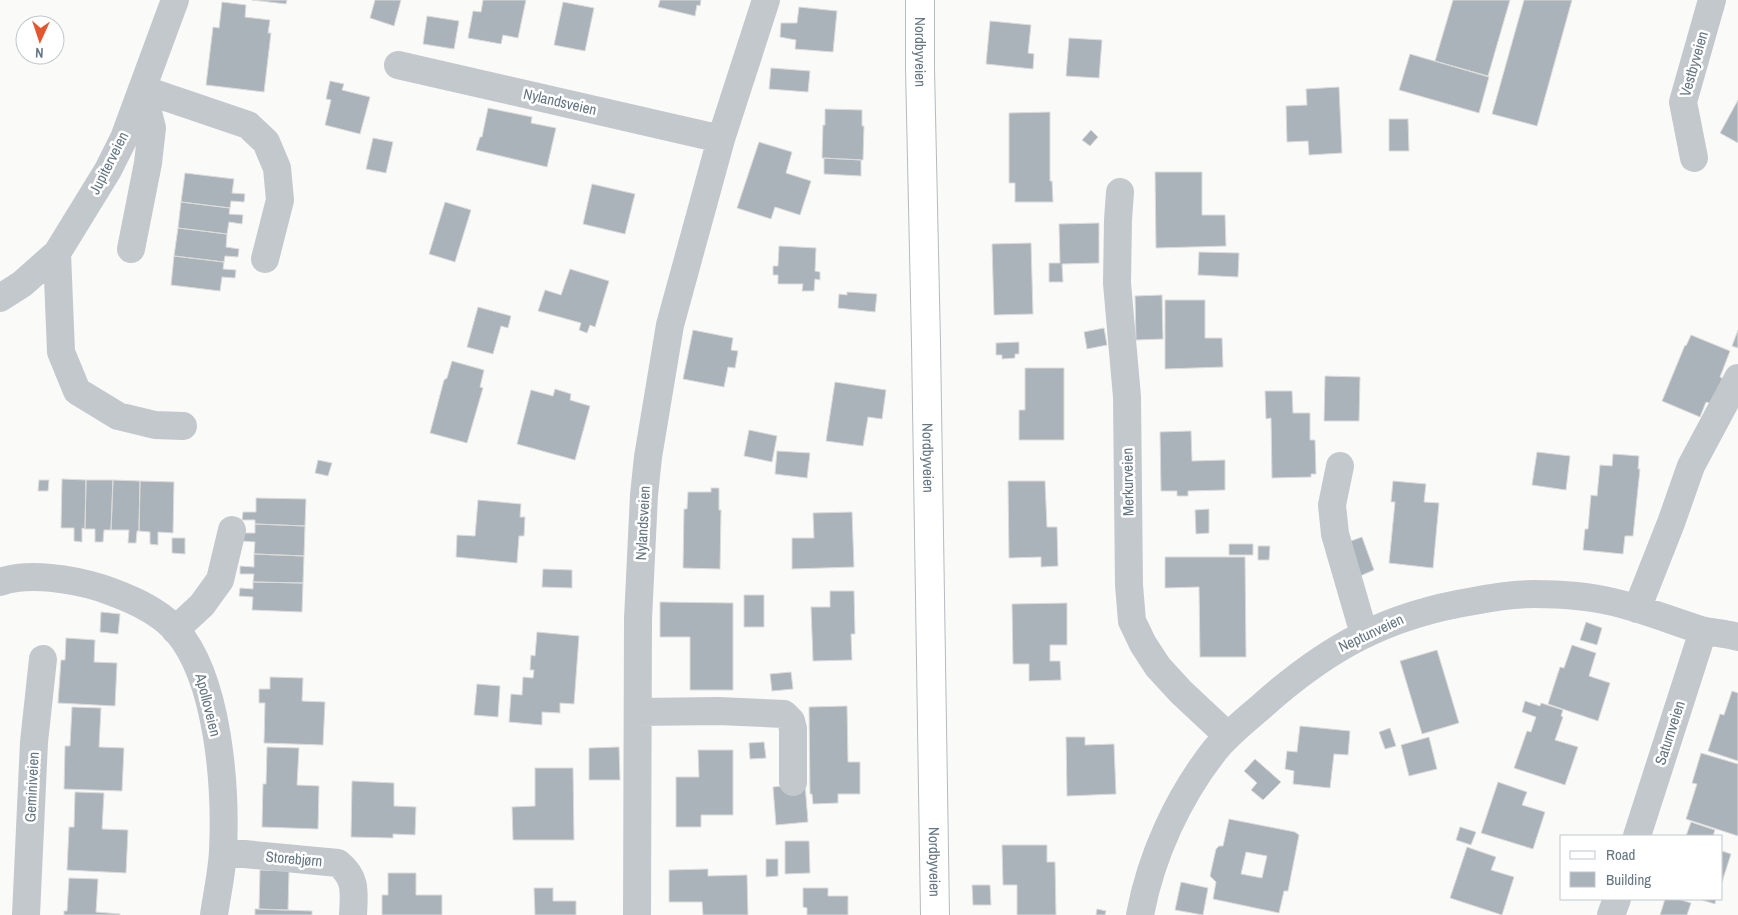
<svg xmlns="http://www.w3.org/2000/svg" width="1738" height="915" viewBox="0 0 1738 915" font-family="'Archivo Narrow',sans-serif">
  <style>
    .building { fill: #aab3b9; stroke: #dcdcda; fill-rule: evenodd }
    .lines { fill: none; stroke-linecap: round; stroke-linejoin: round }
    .major-casing { stroke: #b5babe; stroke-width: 30 }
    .minor { stroke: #c3c8cc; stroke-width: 28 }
    .major { stroke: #fff; stroke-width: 28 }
    .labels { text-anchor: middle; stroke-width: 5; stroke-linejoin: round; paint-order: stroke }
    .street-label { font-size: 15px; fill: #657683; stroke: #fff }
  </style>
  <rect width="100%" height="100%" fill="#fafaf8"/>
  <!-- building -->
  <path class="building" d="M252,0H287L286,4Z
    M375,0H401L394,26L370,18Z
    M483,0H526L518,38L503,35L501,44L468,38L473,11L481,12Z
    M660,0H701L700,6L697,5L695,16L658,7Z
    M1453,0H1510L1488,76L1435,61Z
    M1524,0H1572L1537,126L1492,114Z
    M222,2L246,5L245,17L270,20L268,33H271L264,92L206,85L213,27L219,28Z
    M563,2L594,8L585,51L554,45Z
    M799,7L837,11L833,52L795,49L796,40L780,37L781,23H797Z
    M427,16L459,21L454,49L423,44Z
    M990,21L1031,25L1028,53L1034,54L1033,69L986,64Z
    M1069,38L1102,40L1099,78L1066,76Z
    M1410,54L1489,77L1479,113L1399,90Z
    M771,68L810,71L808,92L769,89Z
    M330,81L344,84L342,90L370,97L360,134L325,125L331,100L326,99Z
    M1339,87L1342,153L1309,155L1308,141L1287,142L1286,106L1307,105L1306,89Z
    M1738,100V143L1720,133Z
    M488,108L532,117L531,123L556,128L547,167L476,150L480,137H482Z
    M825,109L862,110V126H864L863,160L822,158L823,125H825Z
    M1050,112V181H1052L1053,202H1015V183H1009V113Z
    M1389,119H1408L1409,151H1389Z
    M1091,130L1098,137L1090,146L1082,140Z
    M373,138L393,142L386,173L366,169Z
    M759,142L792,152L786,173L811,181L800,215L775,207L771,219L737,208Z
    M824,158L861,160V176L824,174Z
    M1155,172H1202V215H1225L1226,246L1156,248Z
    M185,173L234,179L232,193L245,194L244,202L231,201L230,208L181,202Z
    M592,184L635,194L625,234L583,224Z
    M181,202L230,208L229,214L243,215L242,224L229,222L227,234L178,228Z
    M445,202L471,210L455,262L429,254Z
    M1099,223V263L1062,264L1063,282H1049V263H1060L1059,224Z
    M178,228L227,234L226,247L239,249L238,257L225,256L224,262L174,256Z
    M1031,243L1033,314L994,315L992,244Z
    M779,246L816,248L815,271L820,272V280L815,279L814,291H802L803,284H778V275H773V266H778Z
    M1199,252L1239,253L1238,277L1198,275Z
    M174,256L224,262L223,269L236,270L235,278L222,277L220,291L171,285Z
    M570,269L609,281L595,327L590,325L587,333L579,330L581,323L538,311L545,290L561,295Z
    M847,292L877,294L875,312L838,308L839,294L847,295Z
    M1162,295L1163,339L1136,340L1135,296Z
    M1165,300H1205V338H1222L1223,367L1165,369Z
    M478,307L511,316L508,328L501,326L493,354L467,347Z
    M1104,328L1107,345L1087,349L1084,332Z
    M693,330L733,338L731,350L738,351L735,368L728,367L724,387L683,379Z
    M1738,330V348L1732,346Z
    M1691,335L1730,351L1720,377L1723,379L1713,404L1706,402L1700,417L1662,401L1685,345L1686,346Z
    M1019,342V354H1015V358L1002,359V355H996V343Z
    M452,361L484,370L480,387L483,388L467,443L430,433L444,380L447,378Z
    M1025,368H1064V440H1019V410H1025Z
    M1325,376L1360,377L1359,421H1324Z
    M835,382L886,390L882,419L868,417L863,446L826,441Z
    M555,389L571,394L570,400L590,406L575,460L517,444L531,390L553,396Z
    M1265,391H1292L1293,413H1310V440H1315L1316,474H1311V477L1272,478L1271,418L1266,419Z
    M749,430L777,436L772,462L744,456Z
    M1191,431L1192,461L1225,460V490L1188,491V496H1177V491H1161L1160,432Z
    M777,451L810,453L807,478L775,474Z
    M1537,452L1570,456L1566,490L1532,485Z
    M1613,454L1639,456L1638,469H1640L1633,536H1625L1623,554L1583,550L1585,529H1588L1591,495L1597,496L1600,465L1612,466Z
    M318,460L332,463L328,476L315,473Z
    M62,479L86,480L85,529L82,528V542L74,541V528H61Z
    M39,480H49L48,491H38Z
    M86,480H113L111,530H104L103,542H95V529H85Z
    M113,480L140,481L139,531H137L136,543H128L129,530H111Z
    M140,481L174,482L173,533L158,532V545L150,544V532L139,531Z
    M1008,481H1045L1047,527H1057L1058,566L1041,567V557L1009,558Z
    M1393,481L1426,484L1424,502L1439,503L1433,568L1389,563L1395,502H1391Z
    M711,488H719V510H721L720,569L683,568L684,509H687L688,492H711Z
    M256,498L306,499L305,526L255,524V520H242L243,512H256Z
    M478,500L521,504L520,517H525L524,536H519L517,563L456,557L457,535L475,536Z
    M1209,509V533L1196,534L1195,510Z
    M852,512L854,567L792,569V538H814L813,513Z
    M255,524L305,526L304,556L254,554L255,542L242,541V533H255Z
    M1362,537L1374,570L1360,576L1348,542Z
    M172,538H185V554L172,553Z
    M1229,544H1253V555H1229Z
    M1258,546H1270L1269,560H1258Z
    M254,554L304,556L303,583L253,582L254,574H240V566L254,567Z
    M1165,557H1245L1246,657H1200L1199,587L1165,588Z
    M543,569L572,570V588L542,587Z
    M253,582L303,583L302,612L252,610L253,597L239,596L240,588L253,589Z
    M830,591H854L855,634H851L852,660L813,661L811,607H830Z
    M744,595H764V627H744Z
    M660,602L733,603V690H690V637H660Z
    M1067,603V645H1050V661H1060L1061,680L1029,681V664H1013L1012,604Z
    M101,612L120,614L118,634L100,632Z
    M1586,622L1602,628L1597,645L1580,640Z
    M537,632L579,636L574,704L560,703V713L542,712V725L509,722L511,694L522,695L523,677L533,678L534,670H530L531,655L535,656Z
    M66,638L95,640L94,662L117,663L115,706L58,703L61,660H65Z
    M1572,645L1596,653L1589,676L1610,683L1598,721L1548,704L1560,667L1564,668Z
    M1437,650L1459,723L1422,734L1400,661Z
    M791,672L793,689L772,691L770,674Z
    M270,677L303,678L302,701L325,702L323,745L264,743L265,703H259V689H270Z
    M477,684L500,686L498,717L474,715Z
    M1732,691L1738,693V761L1708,751L1720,714L1724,715Z
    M1525,701L1540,706L1541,703L1563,710L1561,716L1563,717L1555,740L1578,747L1565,785L1514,768L1527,731L1531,732L1536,717L1522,712Z
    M847,706L848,762H860V794H838V803L813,804L812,794H810L809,707Z
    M72,707L101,708L99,747L124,748L122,791L64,789L65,746H70Z
    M1300,726L1350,731L1348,755L1334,754L1330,788L1293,784L1294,771L1285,769L1287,751L1297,752Z
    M1390,728L1396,746L1385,749L1379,732Z
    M1066,737H1085V745L1114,744L1116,794L1067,796Z
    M1429,737L1437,769L1409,776L1401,745Z
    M764,742L766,758L750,759L749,743Z
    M267,747L299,748L297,785L319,786L318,829L262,827L263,784H266Z
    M619,747L620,780H589V748Z
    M698,750H733V815H701V827H676V777H699Z
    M1701,753L1738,764V836L1686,819L1697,784L1692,783Z
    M1255,759L1281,782L1263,800L1251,790L1257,783L1244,771Z
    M535,768H573L574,840H513L512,807L535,806Z
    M352,781L394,783V806L416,807L415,835L393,834V838L351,837Z
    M1498,782L1527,792L1522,805L1545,812L1533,849L1481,833Z
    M805,784L808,822L776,825L773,787Z
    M75,792L104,793L102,829L128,830L126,873L67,870L69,827H74Z
    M1229,819L1295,832L1299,835L1288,891H1284L1279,913L1213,899L1216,882L1210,876L1216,849L1219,846H1223ZM1246,852L1267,856L1262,878L1241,874Z
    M1691,822L1715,830L1713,836H1686Z
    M1460,827L1476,832L1471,845L1456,840Z
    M785,841H809L810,873L785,874Z
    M1002,845H1047V862H1055L1056,915H1017V885H1003Z
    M1467,847L1496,857L1491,870L1514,877L1502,915L1450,898Z
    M1722,851L1731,854L1722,882Z
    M766,859H778V876L766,877Z
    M708,869V876L747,875L748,915H703L702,902H669V870Z
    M260,870L289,871L288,910L259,909Z
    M388,873H416V895H442V915H382V895H388Z
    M69,878L98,879L96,912L120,914V915H64V911H67Z
    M1181,882L1208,888L1203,915L1175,910Z
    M972,885H990L991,905H973Z
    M534,888H553V901H576V915H535Z
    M803,888H828V896H848V915H807V908L803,907Z
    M1665,899H1678L1691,903L1687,915H1660Z
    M1699,899H1716L1715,904Z
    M255,909L312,911V915H255Z
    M1097,909L1106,911L1105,915H1096Z"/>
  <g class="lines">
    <defs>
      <g id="major">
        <path id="s1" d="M920,0V68L926,343L935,915"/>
      </g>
    </defs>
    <!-- major casing -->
    <use href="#major" class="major-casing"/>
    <!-- minor -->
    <path class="minor" d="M398,65L721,139
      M142,89L248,125L266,142L277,168L280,200L265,259
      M1694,158L1683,102L1712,0
      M1120,192L1118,220L1117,283L1127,397L1129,585L1132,621L1143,644L1158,667L1181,692L1228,736
      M131,249L148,163L152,128L142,89
      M57,253L61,352L77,391L118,416L155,425L183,426
      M0,298L22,284L57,253L108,170L124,138L175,0
      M1340,466L1332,505L1335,534L1364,634
      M0,582C29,572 72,579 101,588C127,597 157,609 176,630C219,679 226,788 223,851C222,872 217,894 214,915
      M1637,609L1671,523L1691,466L1738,378
      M175,630L202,605L220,580L232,530
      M638,712L718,711L784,714L791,721L793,729V782
      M1637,836L1703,631
      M223,852L338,863C357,878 354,893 353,915
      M26,915L34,742L43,659
      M637,915L638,619L644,495L648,457L670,325L721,139L766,0
      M1140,915C1151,856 1178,797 1215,750C1229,733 1246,720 1262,706C1328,647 1387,615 1474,601C1494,597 1514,594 1534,594C1561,594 1588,596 1613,602C1643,609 1672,621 1701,630C1713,633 1726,633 1738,637
      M1611,915L1617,899"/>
    <!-- major -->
    <use href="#major" class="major"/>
  </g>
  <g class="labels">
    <!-- street labels -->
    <g class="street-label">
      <text dy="5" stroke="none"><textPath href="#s1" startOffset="52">Nordbyveien</textPath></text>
      <text transform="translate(1694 64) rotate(-74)" y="5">Vestbyveien</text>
      <text transform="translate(560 102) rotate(13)" y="5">Nylandsveien</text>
      <text transform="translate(109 163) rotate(-63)" y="5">Jupiterveien</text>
      <text dy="5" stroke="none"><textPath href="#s1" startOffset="458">Nordbyveien</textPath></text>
      <text transform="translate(1128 482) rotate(-91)" y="5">Merkurveien</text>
      <text transform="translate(643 523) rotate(-87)" y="5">Nylandsveien</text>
      <text transform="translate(1371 633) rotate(-25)" y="5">Neptunveien</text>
      <text transform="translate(208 705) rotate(76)" y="5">Apolloveien</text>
      <text transform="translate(1670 733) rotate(-72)" y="5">Saturnveien</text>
      <text transform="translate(32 787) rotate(-87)" y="5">Geminiveien</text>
      <text transform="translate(294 859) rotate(5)" y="5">Storebjørn</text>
      <text dy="5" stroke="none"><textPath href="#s1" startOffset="862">Nordbyveien</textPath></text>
    </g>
  </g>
  <!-- legend -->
  <rect x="1560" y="835" width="162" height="65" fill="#ffffff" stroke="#c1c8cd"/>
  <rect x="1570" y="851" width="25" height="8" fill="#ffffff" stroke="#c1c8cd"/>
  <text x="1606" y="860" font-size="15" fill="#657683">Road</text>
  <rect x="1570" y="872" width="25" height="15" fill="#aab3b9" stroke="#c1c8cd"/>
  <text x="1606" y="885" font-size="15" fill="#657683">Building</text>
  <!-- north arrow -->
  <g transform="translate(40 40) rotate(183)"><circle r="24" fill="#ffffff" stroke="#c1c8cd"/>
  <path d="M0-4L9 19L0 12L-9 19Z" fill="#e4572e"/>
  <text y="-8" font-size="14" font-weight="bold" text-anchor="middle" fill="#657683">N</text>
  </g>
</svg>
